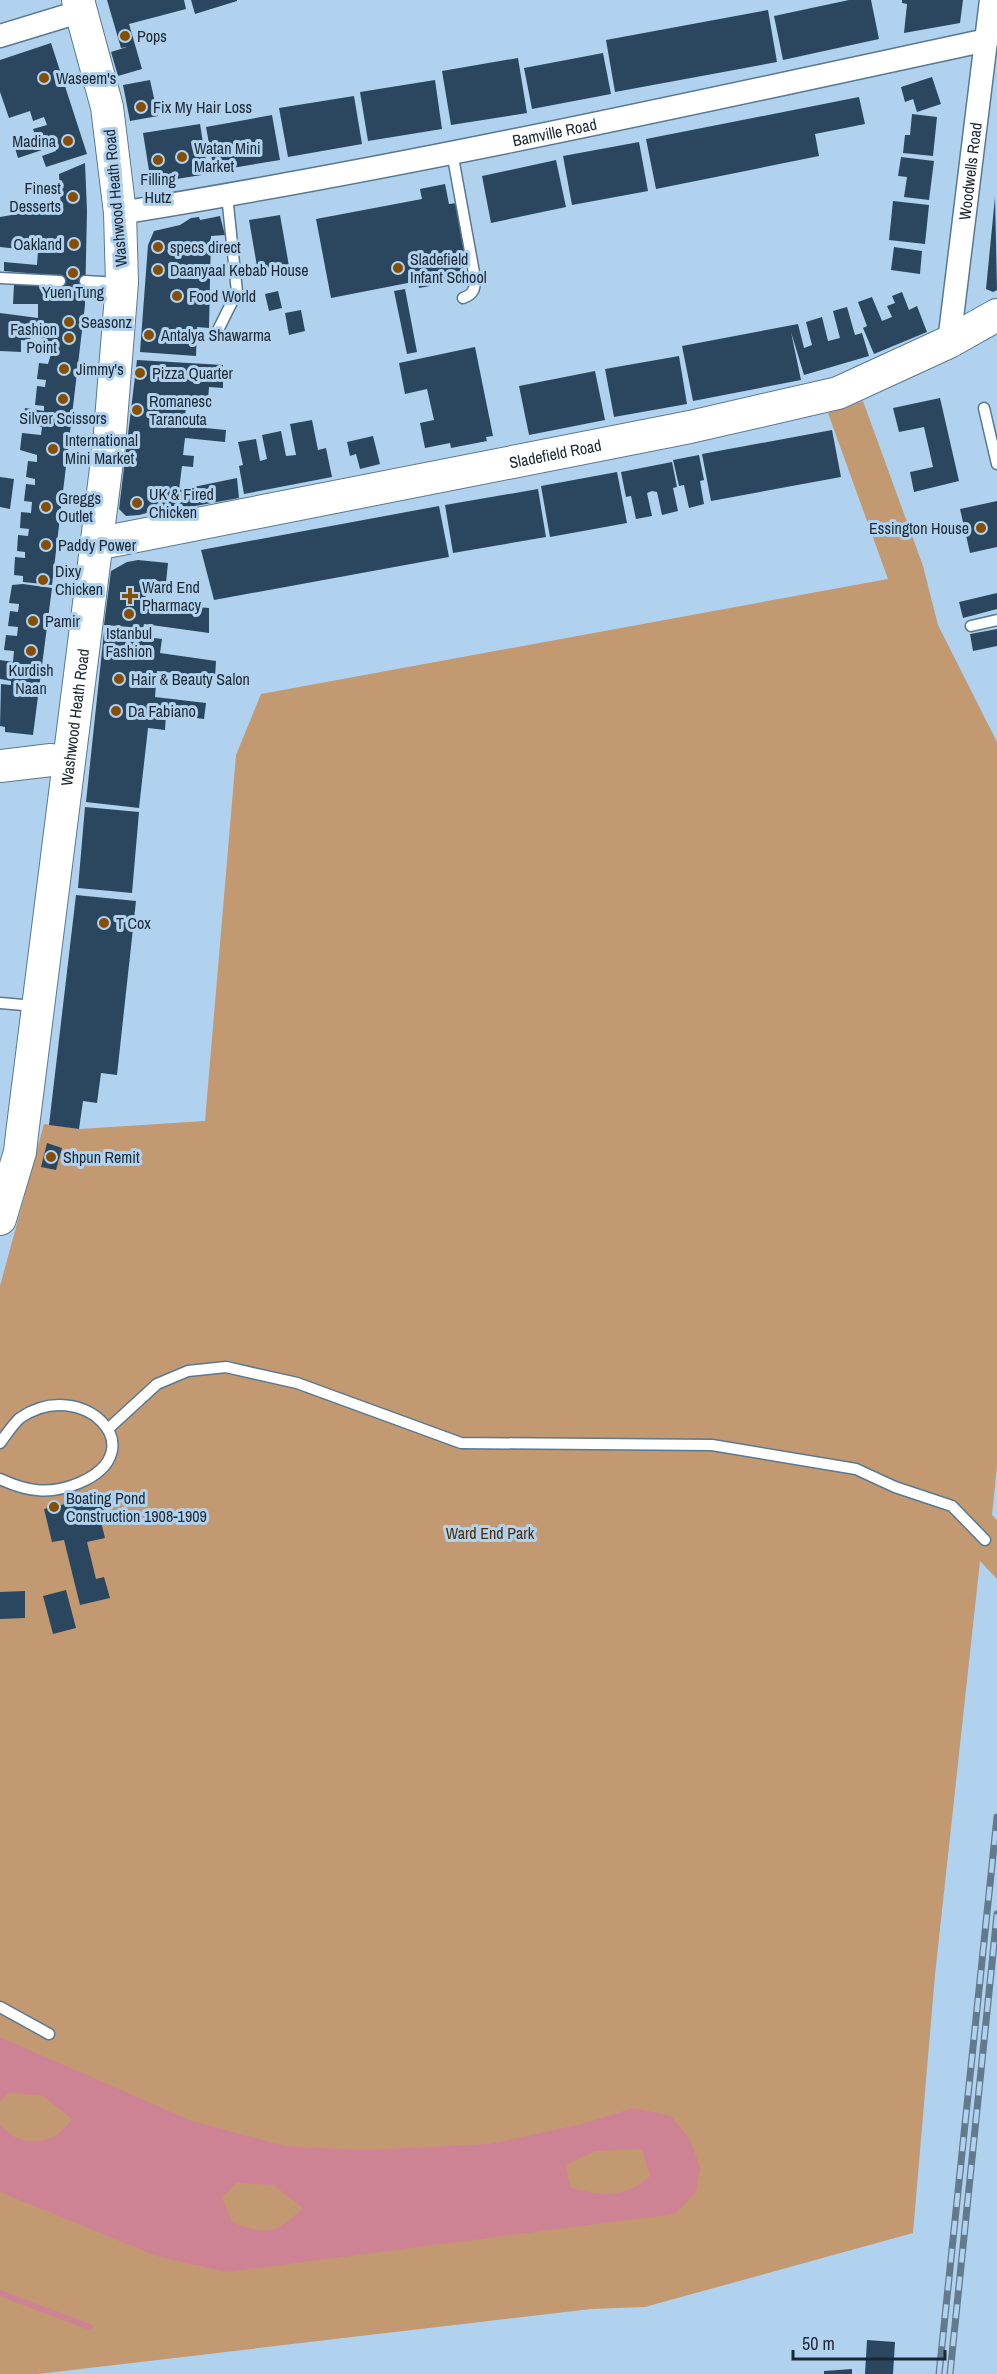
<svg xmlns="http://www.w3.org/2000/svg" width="997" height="2374" viewBox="0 0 997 2374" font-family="'Archivo Narrow',sans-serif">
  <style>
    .green { fill: #c39971 }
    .water { fill: #ce8394; fill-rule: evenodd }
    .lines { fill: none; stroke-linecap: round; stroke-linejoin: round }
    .stream { stroke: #ce8394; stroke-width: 6 }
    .building { fill: #2b475f }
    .lane-casing { stroke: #597892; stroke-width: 13 }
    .street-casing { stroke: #597892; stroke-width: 25 }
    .secondary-casing { stroke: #597892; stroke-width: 34 }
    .lane { stroke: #fff; stroke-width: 10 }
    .street { stroke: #fff; stroke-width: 22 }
    .secondary { stroke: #fff; stroke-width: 32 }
    .rail-casing { stroke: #637a8d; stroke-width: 7 }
    .rail { stroke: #b1d2ef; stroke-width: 4.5; stroke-dasharray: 14; stroke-linecap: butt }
    .poi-dot { fill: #864e00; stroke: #b1d2ef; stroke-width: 2 }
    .labels { text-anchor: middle; stroke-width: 6; stroke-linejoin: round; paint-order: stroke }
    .poi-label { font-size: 16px; fill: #1b2833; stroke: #b1d2ef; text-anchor: start }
    .street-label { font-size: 16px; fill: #1b2833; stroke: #b1d2ef }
    .park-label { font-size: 16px; fill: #4e2b00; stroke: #b1d2ef }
  </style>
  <rect width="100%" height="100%" fill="#b1d2ef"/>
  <!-- green -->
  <path class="green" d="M863,401L923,566L938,625L997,742V1466L992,1515L997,1520V1579L980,1561L935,1975L913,2233L645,2307L591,2309L38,2374H0V1286L44,1124L80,1129L205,1121L236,755L261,694L888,579L828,413Z"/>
  <!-- water -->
  <path class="water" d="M0,2037L192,2121L285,2146L365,2150L490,2144L582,2124L634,2108L671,2116L689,2138L700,2167L696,2192L675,2214L227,2272L159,2257L0,2192V2124C19,2149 56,2146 72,2119L43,2096L8,2093L0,2102ZM642,2149L650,2176C623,2199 603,2197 570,2187L566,2165L595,2151ZM236,2183L273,2185L303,2208C274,2235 270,2235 233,2223L222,2198Z"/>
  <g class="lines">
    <!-- stream -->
    <path class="stream" d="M0,2293L90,2327"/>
  </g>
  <!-- building -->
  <path class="building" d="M107,0H184L186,9L129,24L142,69L118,76L111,52L127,47L121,48Z
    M191,0H237V1L195,14Z
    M849,0H871L879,39L783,60L774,16Z
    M902,0H963L960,23L904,33L907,4L902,3Z
    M768,10L777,62L615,92L606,40Z
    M51,43L87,154L46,167L42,156L56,151L54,146L18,158L14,145L36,138L33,129L47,125L44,117L33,121L30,111L9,118L0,92V60Z
    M603,53L611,94L532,109L524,68Z
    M518,58L527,113L451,125L442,71Z
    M932,77L941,104L917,112L913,99L905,102L901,87Z
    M150,80L158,116L130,121L123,85Z
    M435,80L442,129L368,141L360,92Z
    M354,96L362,144L288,157L279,108Z
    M859,97L865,124L815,134L819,156L656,189L646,139Z
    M912,114L937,117L933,156L903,153L905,135H910Z
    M272,115L280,160L214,171L206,127Z
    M200,124L208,174L151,183L143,133Z
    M639,142L648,191L572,205L563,156Z
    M901,157L934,161L929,200L904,197L907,177L898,176Z
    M556,160L566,207L491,223L482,176Z
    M85,163L87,211L85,305L52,585L23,582V576L14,575L15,557L25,558V552L17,551L18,535L28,536L29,529L20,528L21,512L31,513L32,502L24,501L26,484L35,485V479L26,477L28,461L37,462V455L20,450L22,433L41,435L42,427L23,424L25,408L44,411V406L35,405L37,386L45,387L46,380L37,379L39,363L48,364L51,354L40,352L42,337L51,338L52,332L31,329L30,341L21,340V352L0,351V313L38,318V304H13L14,285L60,286V276L4,271V262L37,265L38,251L0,247V217L41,210H61L59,174Z
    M445,184L449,204L458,203L470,267L461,268L463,280L419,288L418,281L331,298L316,219L422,199L420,189Z
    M995,197L997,290L993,292L986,289Z
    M893,201L929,205L925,244L889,240Z
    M280,215L289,266L258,272L249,220Z
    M220,216L225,235L211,236L209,328L197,327L196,356L140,352L148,245L154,231L180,225L191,218L199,217L200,220Z
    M894,247L922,251L920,274L891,270Z
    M405,289L417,352L407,354L394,291Z
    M278,291L282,308L269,311L265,294Z
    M902,292L909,310L917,306L927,332L874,354L863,328L867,326L858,302L872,297L882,321L892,317L887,306L895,303L892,296Z
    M847,307L855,335L862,333L869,356L804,375L791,332L801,380L693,401L682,346L798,324L804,348L812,345L806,322L822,317L828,341L840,338L833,311Z
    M301,310L305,331L289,335L285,313Z
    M475,347L493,436L486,437L487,441L451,448L450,443L425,448L420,423L434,420L427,389L405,394L399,363Z
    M679,356L687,404L614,417L605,369Z
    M137,360L223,365V388L209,387L208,400L187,398L184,426L226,430L225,442L185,438L183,455L194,456L193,467L182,466L179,490L237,478L239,498L184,508L182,504L139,515L126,516L119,509Z
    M595,371L605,420L529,435L519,386Z
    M940,398L959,481L914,492L910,472L933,467L924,427L899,432L893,408Z
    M312,420L318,450L326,448L332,477L244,494L239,466L243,465L238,442L256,439L260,461L267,459L262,435L281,431L286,456L296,455L290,424Z
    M832,430L841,477L711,501L702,454Z
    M373,436L380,464L360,469L356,454L350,456L347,442Z
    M699,455L704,480L700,481L704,504L689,508L684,485L679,486L673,460Z
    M672,462L677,487L673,488L678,511L662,515L657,492L652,491L647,493L652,516L636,519L631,496L626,497L621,472Z
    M617,472L627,523L550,537L541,486Z
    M0,477L14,479L10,509L0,507Z
    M538,489L546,537L453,553L445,505Z
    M997,501V547L970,553L960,509Z
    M439,506L449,557L214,600L201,550Z
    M138,560L168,563L165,593L146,592L145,603L209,608V633L144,624L143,628L104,625L111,571L127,562Z
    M23,584L52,588L33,735L5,732V727L0,726L1,684L11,685V681L0,679V660L13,662L14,651L4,650L6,635L17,636L18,627L8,626L10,611L18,612L19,604L9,603L12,585Z
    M997,593V609L963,618L959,602Z
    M997,629V646L973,651L970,634Z
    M104,632L162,639L160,653L216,661L215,678L157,671L155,697L206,703L204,719L166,714L165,730L148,728L139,808L86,802Z
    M85,807L139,812L132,893L78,888Z
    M76,895L136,901L117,1075L101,1073L97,1103L83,1101L79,1129L49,1125Z
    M47,1143L62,1148L56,1170L41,1167Z
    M103,1495L109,1520L101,1522L105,1538L87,1542L96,1579L104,1577L110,1598L80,1605L64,1540L52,1542L44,1509Z
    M66,1590L76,1628L53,1634L43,1596Z
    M25,1591V1618L0,1619V1592Z
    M867,2340L895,2342L893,2374H865Z
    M852,2369V2374H824V2371Z"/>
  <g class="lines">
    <defs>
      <path id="lane" d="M452,152L475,278C475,289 474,294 463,298
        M0,278L60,281
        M85,281L118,283
        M217,332L237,292L227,195
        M984,408L997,464
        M971,626L997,620
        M0,1003L35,1006
        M109,1428L157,1384L188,1371L226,1367L297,1383L461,1443L712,1445L856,1469L895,1487L952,1506L985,1540
        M0,1443C6,1435 13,1424 20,1418C82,1375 157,1450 79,1483C50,1495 28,1492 0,1479
        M0,2007L49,2034"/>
      <g id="street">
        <path d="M0,36L82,11"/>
        <path id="s1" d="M120,213C411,166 699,102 987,40"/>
        <path id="s2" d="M949,342L991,0"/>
      </g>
      <g id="secondary">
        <path id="s3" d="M96,544L690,427L838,393L949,342L997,315"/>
        <path d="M0,766L51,760"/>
        <path id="s4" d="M0,1219L20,1152L22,1134L109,445L122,283L120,213L107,107L78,0"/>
      </g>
    </defs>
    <!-- lane casing -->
    <use href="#lane" class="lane-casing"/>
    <!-- street casing -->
    <use href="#street" class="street-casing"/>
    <!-- secondary casing -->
    <use href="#secondary" class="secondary-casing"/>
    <!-- lane -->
    <use href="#lane" class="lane"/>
    <!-- street -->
    <use href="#street" class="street"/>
    <!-- secondary -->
    <use href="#secondary" class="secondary"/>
    <defs>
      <path id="rail" d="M939,2374L997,1817
        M950,2374L997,1914"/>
    </defs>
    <!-- rail casing -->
    <use href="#rail" class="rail-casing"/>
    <!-- rail -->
    <use href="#rail" class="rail"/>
  </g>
  <!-- markers -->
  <g class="poi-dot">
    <circle cx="125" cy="36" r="6"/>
    <circle cx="44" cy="78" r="6"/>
    <circle cx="141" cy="107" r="6"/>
    <circle cx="68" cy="141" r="6"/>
    <circle cx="182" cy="157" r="6"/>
    <circle cx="158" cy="160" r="6"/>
    <circle cx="73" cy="197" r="6"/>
    <circle cx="74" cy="244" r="6"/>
    <circle cx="158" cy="247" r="6"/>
    <circle cx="398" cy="268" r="6"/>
    <circle cx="158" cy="270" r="6"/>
    <circle cx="73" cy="273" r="6"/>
    <circle cx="177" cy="296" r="6"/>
    <circle cx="69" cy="322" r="6"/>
    <circle cx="149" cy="335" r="6"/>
    <circle cx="69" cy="338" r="6"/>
    <circle cx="64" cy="369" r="6"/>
    <circle cx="140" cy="373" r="6"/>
    <circle cx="63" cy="399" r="6"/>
    <circle cx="137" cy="410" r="6"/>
    <circle cx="53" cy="449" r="6"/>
    <circle cx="137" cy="503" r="6"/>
    <circle cx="46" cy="507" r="6"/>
    <circle cx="981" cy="528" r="6"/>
    <circle cx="46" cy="545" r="6"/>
    <circle cx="43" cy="580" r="6"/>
    <path d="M127 587h6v6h6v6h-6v6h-6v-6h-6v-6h6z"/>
    <circle cx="129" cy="614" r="6"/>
    <circle cx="33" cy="621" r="6"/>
    <circle cx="31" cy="651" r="6"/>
    <circle cx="119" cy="679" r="6"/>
    <circle cx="116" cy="711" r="6"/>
    <circle cx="104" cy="923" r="6"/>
    <circle cx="51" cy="1157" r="6"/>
    <circle cx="54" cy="1507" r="6"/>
  </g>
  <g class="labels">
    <!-- poi labels -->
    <g class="poi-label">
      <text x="137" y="42">Pops</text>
      <text x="56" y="84">Waseem's</text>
      <text x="153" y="113">Fix My Hair Loss</text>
      <text x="56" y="147" text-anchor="end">Madina</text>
      <text x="194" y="154">Watan Mini<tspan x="194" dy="18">Market</tspan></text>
      <text x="158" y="185" text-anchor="middle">Filling<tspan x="158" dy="18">Hutz</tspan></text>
      <text x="61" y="194" text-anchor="end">Finest<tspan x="61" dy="18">Desserts</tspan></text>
      <text x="62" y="250" text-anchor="end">Oakland</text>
      <text x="170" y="253">specs direct</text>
      <text x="410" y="265">Sladefield<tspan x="410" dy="18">Infant School</tspan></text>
      <text x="170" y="276">Daanyaal Kebab House</text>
      <text x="73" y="298" text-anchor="middle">Yuen Tung</text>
      <text x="189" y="302">Food World</text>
      <text x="81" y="328">Seasonz</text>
      <text x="57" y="335" text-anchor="end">Fashion<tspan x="57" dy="18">Point</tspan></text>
      <text x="161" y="341">Antalya Shawarma</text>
      <text x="76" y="375">Jimmy's</text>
      <text x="152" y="379">Pizza Quarter</text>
      <text x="149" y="407">Romanesc<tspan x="149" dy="18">Tarancuta</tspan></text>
      <text x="63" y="424" text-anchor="middle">Silver Scissors</text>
      <text x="65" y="446">International<tspan x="65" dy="18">Mini Market</tspan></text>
      <text x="149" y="500">UK &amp; Fired<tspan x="149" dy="18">Chicken</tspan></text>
      <text x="58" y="504">Greggs<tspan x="58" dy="18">Outlet</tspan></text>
      <text x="969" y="534" text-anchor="end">Essington House</text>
      <text x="58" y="551">Paddy Power</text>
      <text x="55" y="577">Dixy<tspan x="55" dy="18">Chicken</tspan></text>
      <text x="142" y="593">Ward End<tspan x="142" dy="18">Pharmacy</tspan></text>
      <text x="45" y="627">Pamir</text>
      <text x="129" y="639" text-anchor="middle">Istanbul<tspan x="129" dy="18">Fashion</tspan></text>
      <text x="31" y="676" text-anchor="middle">Kurdish<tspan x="31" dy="18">Naan</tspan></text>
      <text x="131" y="685">Hair &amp; Beauty Salon</text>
      <text x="128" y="717">Da Fabiano</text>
      <text x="116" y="929">T Cox</text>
      <text x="63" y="1163">Shpun Remit</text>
      <text x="66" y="1504">Boating Pond<tspan x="66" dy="18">Construction 1908-1909</tspan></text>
    </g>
    <!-- street labels -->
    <g class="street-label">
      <text dy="6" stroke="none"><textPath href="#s1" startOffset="442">Bamville Road</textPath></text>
      <text dy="6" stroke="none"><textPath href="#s2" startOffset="172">Woodwells Road</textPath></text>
      <text transform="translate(115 198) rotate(-95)" y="6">Washwood Heath Road</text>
      <text dy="6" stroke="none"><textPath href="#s3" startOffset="468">Sladefield Road</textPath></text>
      <text dy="6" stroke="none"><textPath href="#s4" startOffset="508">Washwood Heath Road</textPath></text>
    </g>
    <!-- park labels -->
    <g class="park-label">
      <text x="490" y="1539">Ward End Park</text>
    </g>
  </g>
  <!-- scale -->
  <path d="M793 2350v9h152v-9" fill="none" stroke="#1b2833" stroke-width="3"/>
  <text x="802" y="2350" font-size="18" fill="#1b2833" stroke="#b1d2ef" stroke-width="4.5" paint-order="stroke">50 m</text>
</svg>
